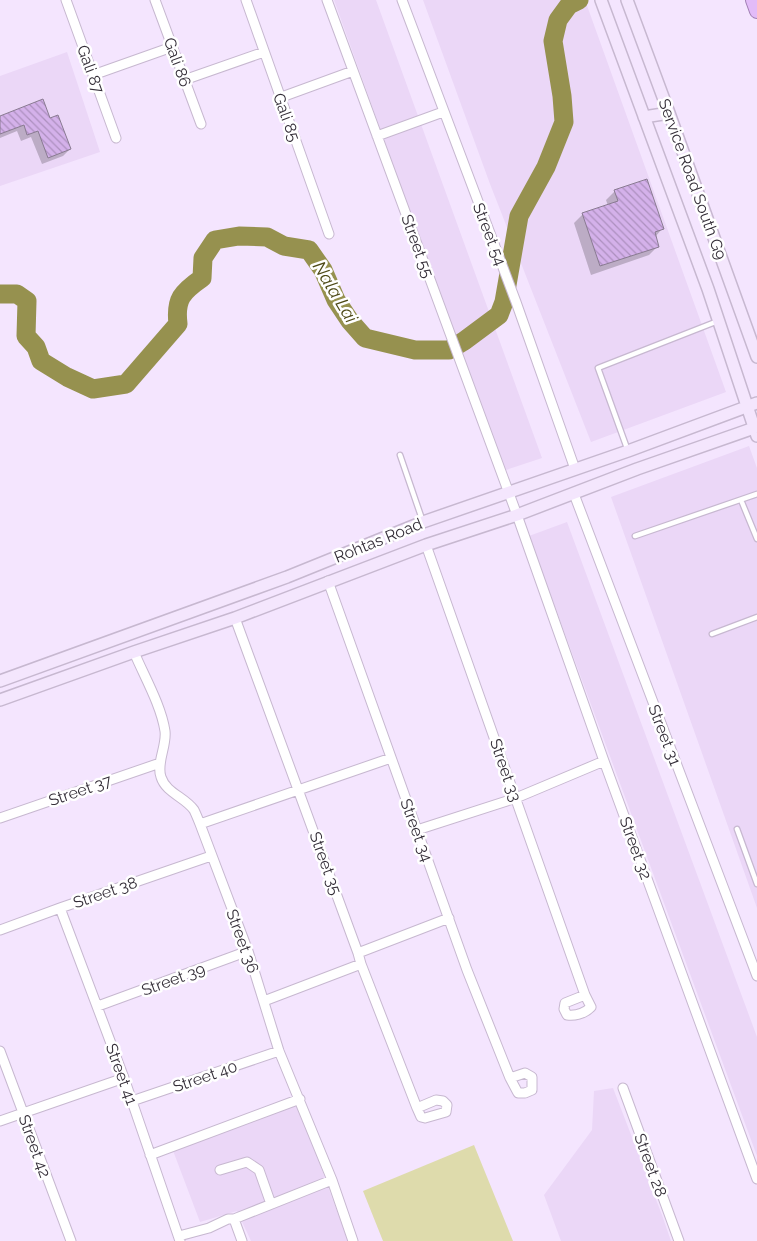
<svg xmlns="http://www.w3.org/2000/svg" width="757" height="1241" viewBox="0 0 757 1241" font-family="Raleway,sans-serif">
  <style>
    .built { fill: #ebd7f7 }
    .garden { fill: #dedbac }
    .shadow { fill: #0003 }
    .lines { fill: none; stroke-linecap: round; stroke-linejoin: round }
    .river { stroke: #96914f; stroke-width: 19 }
    .building { fill: url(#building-back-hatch); stroke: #897b91 }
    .service-casing { stroke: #c7b8d0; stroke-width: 7 }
    .minor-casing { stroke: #c7b8d0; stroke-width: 11 }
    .secondary-casing { stroke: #c7b8d0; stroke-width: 14 }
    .trunk-casing { stroke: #a17fb4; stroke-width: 16 }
    .service { stroke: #fff; stroke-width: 4.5 }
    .minor { stroke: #fff; stroke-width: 9 }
    .secondary { stroke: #f4e6fd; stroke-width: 11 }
    .trunk { stroke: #e2bbf8; stroke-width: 14 }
    .labels { text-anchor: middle; stroke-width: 5; stroke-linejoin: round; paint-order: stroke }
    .street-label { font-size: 16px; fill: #342e38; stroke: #fff }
    .water-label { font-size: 18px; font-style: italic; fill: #4e4a17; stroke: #fff }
  </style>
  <defs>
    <pattern id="building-back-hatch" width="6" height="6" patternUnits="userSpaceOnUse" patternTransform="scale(1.25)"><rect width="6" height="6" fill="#d4b1ea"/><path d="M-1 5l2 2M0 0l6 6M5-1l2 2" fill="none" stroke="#ad90bf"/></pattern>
  </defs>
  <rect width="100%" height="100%" fill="#f4e5fe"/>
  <!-- built -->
  <path class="built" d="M334,0H376L542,458L503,471Z
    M423,0H585L726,392L591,442L490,184Z
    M67,52L100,152L0,186V76Z
    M749,446L757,468V908L611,497Z
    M567,522L757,1037V1156L529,536Z
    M613,1088L662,1215L671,1241H561L544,1195L592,1130L594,1091Z
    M298,1105L348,1241H251L237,1211L200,1222L172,1148Z"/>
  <!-- garden -->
  <path class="garden" d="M474,1145L513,1241H383L363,1191Z"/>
  <!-- shadow -->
  <path class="shadow" d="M0,117L49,119L70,149L63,156L42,164L31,137L21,141L17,131L0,138Z
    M615,191L662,229L655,237L658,246L649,255L591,275L574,223L583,214L608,206L606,200Z"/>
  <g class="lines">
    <!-- river -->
    <path class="river" d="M0,294H17L27,301L26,336L36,347L41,361L67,377L93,389L126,384L178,324C175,299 182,292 202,278L203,258L215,240L239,236L267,237L284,246L309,250L323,270L336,300L350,321L365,338L415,350H449L464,341L499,315L504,302L519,216L546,167L564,122L562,96L553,41L558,20L569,5L579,0"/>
  </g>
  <!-- building -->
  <path class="building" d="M43,99L50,118L58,115L71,149L48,158L38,131L27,135L24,125L0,134V116Z
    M647,179L664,229L655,232L659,247L600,266L582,213L618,201L614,190Z"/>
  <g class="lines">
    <defs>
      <path id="service" d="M628,451L598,368L718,321
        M400,455L423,522
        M741,500L757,539
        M635,536L757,494
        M712,634L757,617
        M737,829L757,884"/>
      <path id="minor" d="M66,0L116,138
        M155,0L201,124
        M246,0L329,234
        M327,0L517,515L604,761L757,1179
        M402,0L516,302L575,469
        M93,75L172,47
        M184,80L264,52
        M279,98L353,71
        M377,136L443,112
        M574,494L757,976
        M426,545L585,995L591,1007C584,1014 577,1016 567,1015L564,1009L565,1003L585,995
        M328,581L467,970L510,1078L518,1093H525L532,1090V1077L525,1073L510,1078
        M235,618L358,953L361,964L417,1108L421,1117L425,1118L446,1112L447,1105L443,1101L436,1100L417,1108
        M134,652C144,676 161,705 165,731C167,746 156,763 161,777C166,793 185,797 194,810C196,814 198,819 200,824L248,951L279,1051L332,1180L353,1241
        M0,818L160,763
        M200,824L391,758
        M417,830L516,798L604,761
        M60,908L124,1078L180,1241
        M0,930L60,908L211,856
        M358,953L449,918
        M264,1001L361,964
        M98,1006L248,951
        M0,1051L71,1241
        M623,1088L679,1241
        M132,1101L279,1051
        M0,1121L124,1078
        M150,1155L300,1099
        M220,1170L247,1162L259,1170L271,1204
        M234,1219L242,1241
        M179,1236L209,1228L228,1219H234L332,1180"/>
      <path id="secondary" d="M601,0L708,289L757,436
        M627,0L669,113L757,357
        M644,117L669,113
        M0,681L287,577L423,522L628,451L757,403
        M0,700L134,652L235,618L426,545L517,515L637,469L757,427"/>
      <path id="trunk" d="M753,0L757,11"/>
    </defs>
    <!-- service casing -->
    <use href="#service" class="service-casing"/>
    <!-- minor casing -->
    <use href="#minor" class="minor-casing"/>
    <!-- secondary casing -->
    <use href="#secondary" class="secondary-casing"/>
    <!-- trunk casing -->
    <use href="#trunk" class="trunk-casing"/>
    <!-- service -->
    <use href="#service" class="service"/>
    <!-- minor -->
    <use href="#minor" class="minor"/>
    <!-- secondary -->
    <use href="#secondary" class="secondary"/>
    <!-- trunk -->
    <use href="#trunk" class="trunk"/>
  </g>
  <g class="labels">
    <!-- street labels -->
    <g class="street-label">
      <text transform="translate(178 62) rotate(70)" y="6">Gali 86</text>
      <text transform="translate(91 69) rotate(70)" y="6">Gali 87</text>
      <text transform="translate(287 117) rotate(70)" y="6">Gali 85</text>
      <text transform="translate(693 179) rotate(70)" y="6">Service Road South G9</text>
      <text transform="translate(490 234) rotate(69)" y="6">Street 54</text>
      <text transform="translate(418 246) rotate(70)" y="6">Street 55</text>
      <text transform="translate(378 540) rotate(-22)" y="6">Rohtas Road</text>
      <text transform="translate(665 735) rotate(69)" y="6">Street 31</text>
      <text transform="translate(506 770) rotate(71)" y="6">Street 33</text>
      <text transform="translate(80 790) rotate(-19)" y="6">Street 37</text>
      <text transform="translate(417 830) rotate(70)" y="6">Street 34</text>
      <text transform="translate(636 848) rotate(70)" y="6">Street 32</text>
      <text transform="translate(326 863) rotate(70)" y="6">Street 35</text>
      <text transform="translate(105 892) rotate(-19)" y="6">Street 38</text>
      <text transform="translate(243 941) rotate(70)" y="6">Street 36</text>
      <text transform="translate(173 979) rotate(-20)" y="6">Street 39</text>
      <text transform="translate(122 1074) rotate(70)" y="6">Street 41</text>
      <text transform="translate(205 1076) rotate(-19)" y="6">Street 40</text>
      <text transform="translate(35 1146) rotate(70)" y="6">Street 42</text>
      <text transform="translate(651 1165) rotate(70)" y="6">Street 28</text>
    </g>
    <!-- water labels -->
    <g class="water-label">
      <text transform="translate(335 292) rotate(59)" y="6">Nala Lai</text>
    </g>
  </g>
</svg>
